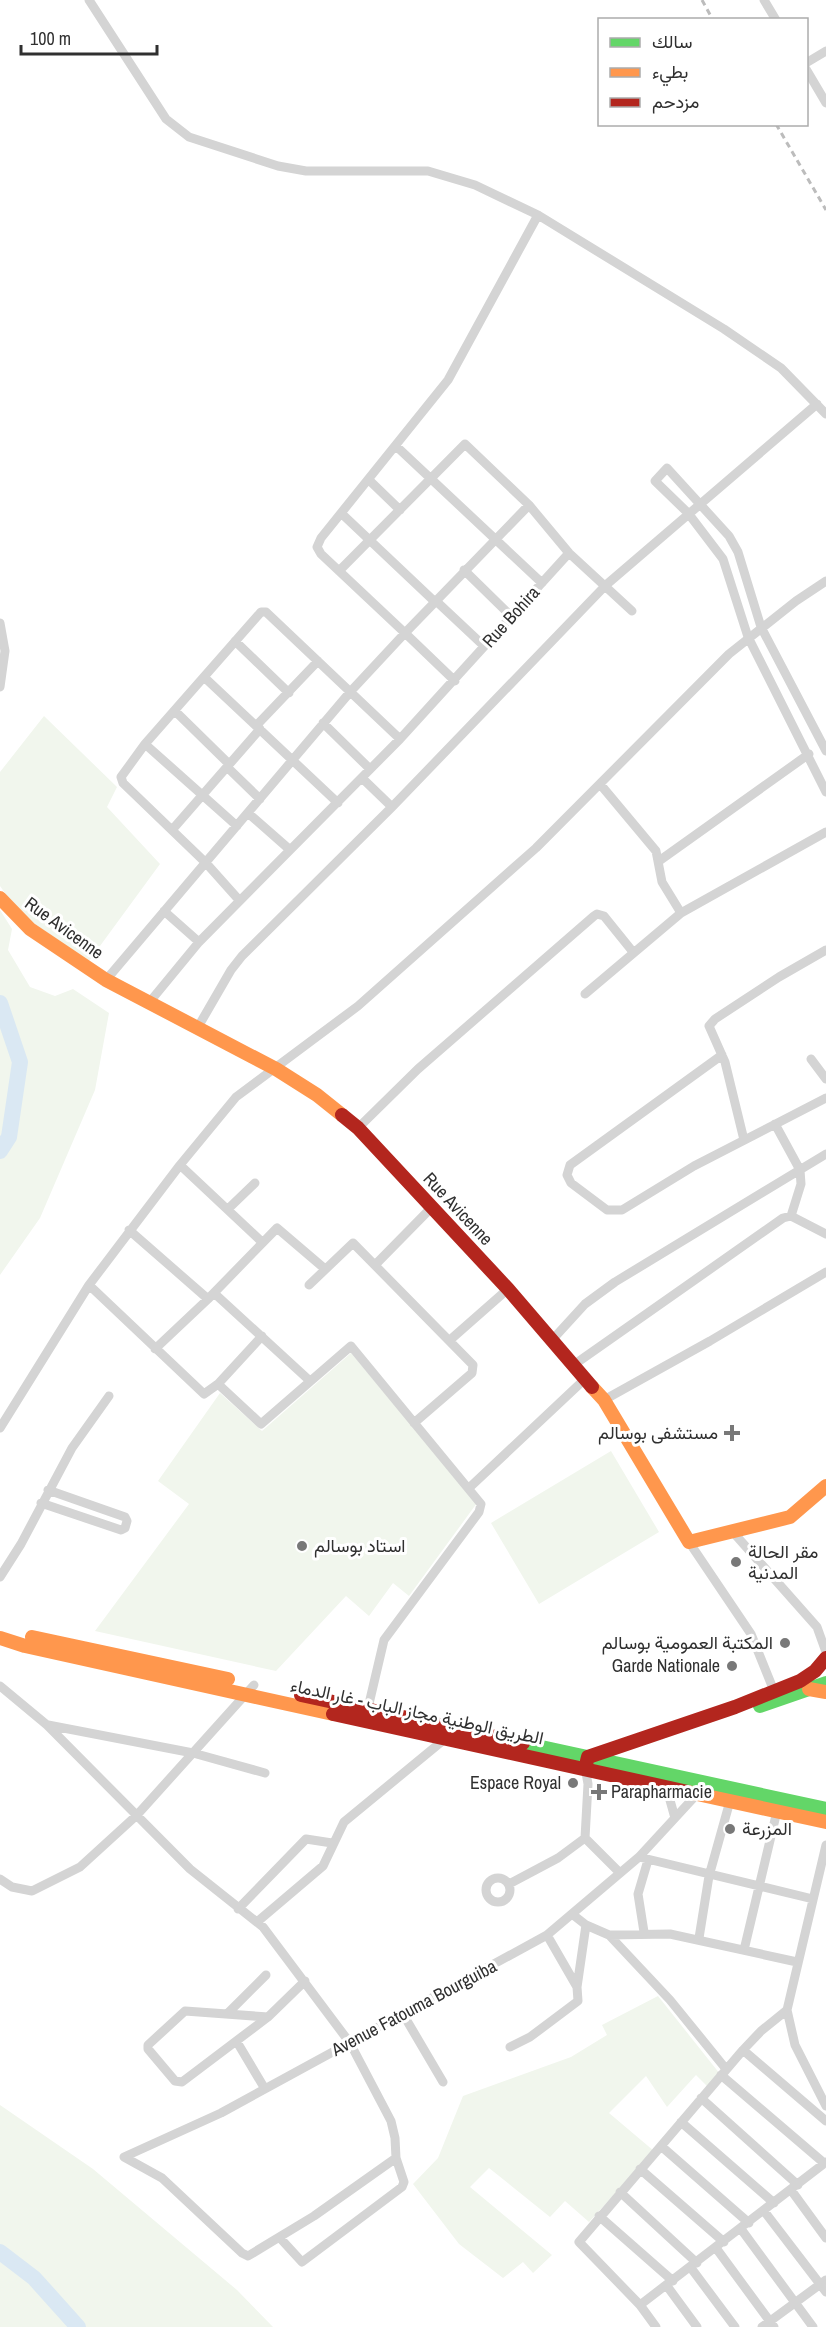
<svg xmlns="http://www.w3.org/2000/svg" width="826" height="2327" viewBox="0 0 826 2327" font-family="'Archivo Narrow',Vazirmatn,sans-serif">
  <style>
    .green { fill: #f1f6ed }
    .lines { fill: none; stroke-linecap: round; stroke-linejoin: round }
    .river { stroke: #dae8f3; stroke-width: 16 }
    .street { stroke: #d4d4d4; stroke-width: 9 }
    .fast { stroke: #63d668; stroke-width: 14 }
    .slow { stroke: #ff974d; stroke-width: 14 }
    .jam { stroke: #b3261e; stroke-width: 14 }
    .rail { stroke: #bcbcbc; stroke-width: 3; stroke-dasharray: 6 4.5; stroke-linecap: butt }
    .poi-dot { fill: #787878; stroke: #fff; stroke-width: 2 }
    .labels { text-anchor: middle; stroke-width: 6; stroke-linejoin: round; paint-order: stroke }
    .street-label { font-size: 18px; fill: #303030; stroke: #fff }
    .poi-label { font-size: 18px; fill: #303030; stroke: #fff; text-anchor: end }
  </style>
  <rect width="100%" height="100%" fill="#fff"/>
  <!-- green -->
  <path class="green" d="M44,716L117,787L107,807L160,864L89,961L20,914L0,886V772Z
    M0,910L12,929L8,950L30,987L55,996L73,989L109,1013L95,1090L40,1218L0,1275Z
    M351,1353L477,1503L409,1596L393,1583L369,1616L346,1596L276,1671L95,1631L189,1504L158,1481L220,1393L262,1431Z
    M611,1451L659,1532L539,1604L491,1523Z
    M658,1996L720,2074L708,2087L696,2075L667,2107L646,2076L609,2113L654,2151L589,2222L565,2201L550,2217L489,2168L470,2187L552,2255L533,2273L523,2262L503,2278L459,2244L413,2184L438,2158L463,2096L571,2057L607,2035L602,2025Z
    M0,2105L93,2169L237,2290L273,2327H0Z"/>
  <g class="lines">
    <!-- river -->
    <path class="river" d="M0,1003L20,1062L9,1137L0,1151
      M0,2252L34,2278L78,2327"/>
    <!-- street -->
    <path class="street" d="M89,0L166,119L189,137L278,166L306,171H428L475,185L538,215L724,329L781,368L826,414
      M764,0L776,20
      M806,63L826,51
      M806,69L826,103
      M396,446L542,583
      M369,480L400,510
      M529,505L405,633L321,554L317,547L321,538L448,380L538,215
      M341,513L434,601
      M464,570L510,615
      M339,571L465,444L529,505L569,553L632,611
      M435,600L484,646
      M0,623L5,651L0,687
      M235,641L289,693
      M204,677L338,803
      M175,711L229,764
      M323,723L370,769
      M256,726L318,661
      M145,744L237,826
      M826,751L761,627L738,552L729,536L667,468L655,481L688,513L723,559L748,637L826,792
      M227,767L260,799
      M362,778L392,807
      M600,784L656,851L662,882L681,913
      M248,813L289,849
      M172,830L260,729
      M659,861L809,754
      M239,900L206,863L123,783L121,777L145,744L261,612H266L400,739
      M164,911L199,942
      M106,980L351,691L405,633L455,681
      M585,994L681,913L826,832
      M148,1004L199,942L400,739L569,553
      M198,1027L231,970L242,956L392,807L606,585L817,404
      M722,1055L570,1165L567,1175L571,1183L607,1210H622L694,1166L826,1098
      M811,1059L826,1079
      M775,1124L800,1170L801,1184L791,1216
      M358,1128L418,1069L594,916L597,914L604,916L633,952
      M744,1140L725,1062L709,1026L715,1019L779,977L826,950
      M180,1165L262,1242
      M228,1209L255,1183
      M129,1230L208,1299
      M376,1264L432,1207
      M89,1285L204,1394L218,1384L262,1336
      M309,1285L353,1243L473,1365L472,1373L414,1423
      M214,1293L310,1381
      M553,1339L585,1304L615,1282L826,1154
      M450,1340L508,1289
      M155,1349L208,1299L277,1228L325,1269
      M575,1364L783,1218L791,1216L826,1234
      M218,1384L261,1424L351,1346L481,1504L479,1512L384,1640L368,1708
      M604,1400L710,1341L826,1272
      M0,1428L89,1285L180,1165L236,1097L358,1006L536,848L729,654L796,601L826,581
      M469,1488L586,1378
      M41,1503L121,1530L125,1528L127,1521L125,1517L48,1490
      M732,1531L817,1627L826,1652
      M689,1542L751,1634L776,1696
      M0,1577L21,1544L72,1448L109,1396
      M0,1686L47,1725L190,1869L263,1927L350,2043L391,2121L395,2138L396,2158L404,2182L402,2187L302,2262L280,2238
      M48,1725L193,1753L265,1773
      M585,1767L588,1784L585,1838L620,1873
      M666,1786L675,1818
      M826,1845L787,2010L795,2045L826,2106
      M639,1857L813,1899
      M486 1890a12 12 0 1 1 24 0a12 12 0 1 1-24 0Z
      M0,1879L12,1887L32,1891L80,1867L137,1815L254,1685
      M509,1884L558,1858L585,1838
      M238,1909L306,1839L332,1843
      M572,1914L586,1925L609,1935L670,1934L797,1962
      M257,1922L323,1866L344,1822L446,1738
      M644,1932L638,1894L648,1860
      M547,1935L577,1987
      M609,1935L670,2000L726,2069
      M699,1938L709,1876L730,1801
      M744,1950L777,1811
      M227,2014L266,1975
      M403,2014L443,2082
      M268,2017L185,2011L148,2045V2049L175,2081L182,2082L268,2017L305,1981
      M237,2042L265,2089
      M510,2047L530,2037L578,2001L577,1987L586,1925
      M743,2050L826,2121
      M721,2075L824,2163
      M701,2098L798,2185
      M681,2122L774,2203
      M661,2146L749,2223
      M124,2157L221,2113L547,1935L639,1857L698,1793
      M124,2157L162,2178L242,2253L248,2256L314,2216L396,2158
      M640,2169L724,2242
      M791,2190L826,2238
      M620,2192L697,2263
      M764,2211L826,2292
      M599,2216L673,2281
      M741,2229L813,2327
      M716,2248L774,2327
      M691,2268L735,2327
      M667,2286L697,2327
      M640,2305L826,2162
      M656,2327L640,2305L579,2242L743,2050L761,2031L787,2010
      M762,2327L826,2280"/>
    <!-- fast -->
    <path class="fast" d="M760,1706L826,1683
      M523,1743L826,1809"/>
    <!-- slow -->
    <path class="slow" d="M0,898L30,929L106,980L276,1069L317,1095L342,1115
      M592,1387L604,1400L689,1542L790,1517L826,1486
      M32,1637L228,1679
      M0,1638L25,1646L333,1714
      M809,1689L826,1692
      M688,1792L826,1822"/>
    <!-- jam -->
    <path class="jam" d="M342,1115L358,1128L508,1289L592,1387
      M301,1695L523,1743
      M333,1714L688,1792
      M587,1761L588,1757L735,1707L800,1681L815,1671L826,1658"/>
    <!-- rail -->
    <path class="rail" d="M702,0L713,20
      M776,124L826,210"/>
  </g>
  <!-- markers -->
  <g class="poi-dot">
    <path d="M729 1424h6v6h6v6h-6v6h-6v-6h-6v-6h6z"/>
    <circle cx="302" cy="1546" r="6"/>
    <circle cx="736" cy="1562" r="6"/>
    <circle cx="785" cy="1643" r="6"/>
    <circle cx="732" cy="1666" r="6"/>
    <circle cx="573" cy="1783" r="6"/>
    <path d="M596 1783h6v6h6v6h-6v6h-6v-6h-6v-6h6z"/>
    <circle cx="730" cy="1829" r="6"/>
  </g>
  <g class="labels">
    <!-- street labels -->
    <g class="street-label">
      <text transform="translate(511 617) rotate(-48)" y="6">Rue Bohira</text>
      <text transform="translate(64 928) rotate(36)" y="6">Rue Avicenne</text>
      <text transform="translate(458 1209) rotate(47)" y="6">Rue Avicenne</text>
      <text transform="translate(417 1712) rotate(12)" y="6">الطريق الوطنية مجاز الباب - غار الدماء</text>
      <text transform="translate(414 2008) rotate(-28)" y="6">Avenue Fatouma Bourguiba</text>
    </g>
    <!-- poi labels -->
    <g class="poi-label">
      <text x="718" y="1439">مستشفى بوسالم</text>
      <text x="314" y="1552" text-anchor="start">استاد بوسالم</text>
      <text x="748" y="1558" text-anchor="start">مقر الحالة<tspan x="748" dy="21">المدنية</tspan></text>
      <text x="773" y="1649">المكتبة العمومية بوسالم</text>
      <text x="720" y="1672">Garde Nationale</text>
      <text x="561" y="1789">Espace Royal</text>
      <text x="611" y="1798" text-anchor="start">Parapharmacie</text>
      <text x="742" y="1835" text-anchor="start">المزرعة</text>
    </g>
  </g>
  <!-- legend -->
  <rect x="598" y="18" width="210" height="108" fill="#ffffff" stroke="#acacac" stroke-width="1.5"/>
  <rect x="610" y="38" width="30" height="9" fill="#63d668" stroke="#acacac" stroke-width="1.5"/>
  <text x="652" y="48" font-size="18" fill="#303030">سالك</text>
  <rect x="610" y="68" width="30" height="9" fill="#ff974d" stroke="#acacac" stroke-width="1.5"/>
  <text x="652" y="78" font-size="18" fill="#303030">بطيء</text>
  <rect x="610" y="98" width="30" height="9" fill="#b3261e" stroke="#acacac" stroke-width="1.5"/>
  <text x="652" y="108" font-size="18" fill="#303030">مزدحم</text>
  <!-- scale -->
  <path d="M21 45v9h136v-9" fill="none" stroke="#303030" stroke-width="3"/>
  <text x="30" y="45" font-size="18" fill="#303030" stroke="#ffffff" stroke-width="4.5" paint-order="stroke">100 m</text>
</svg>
